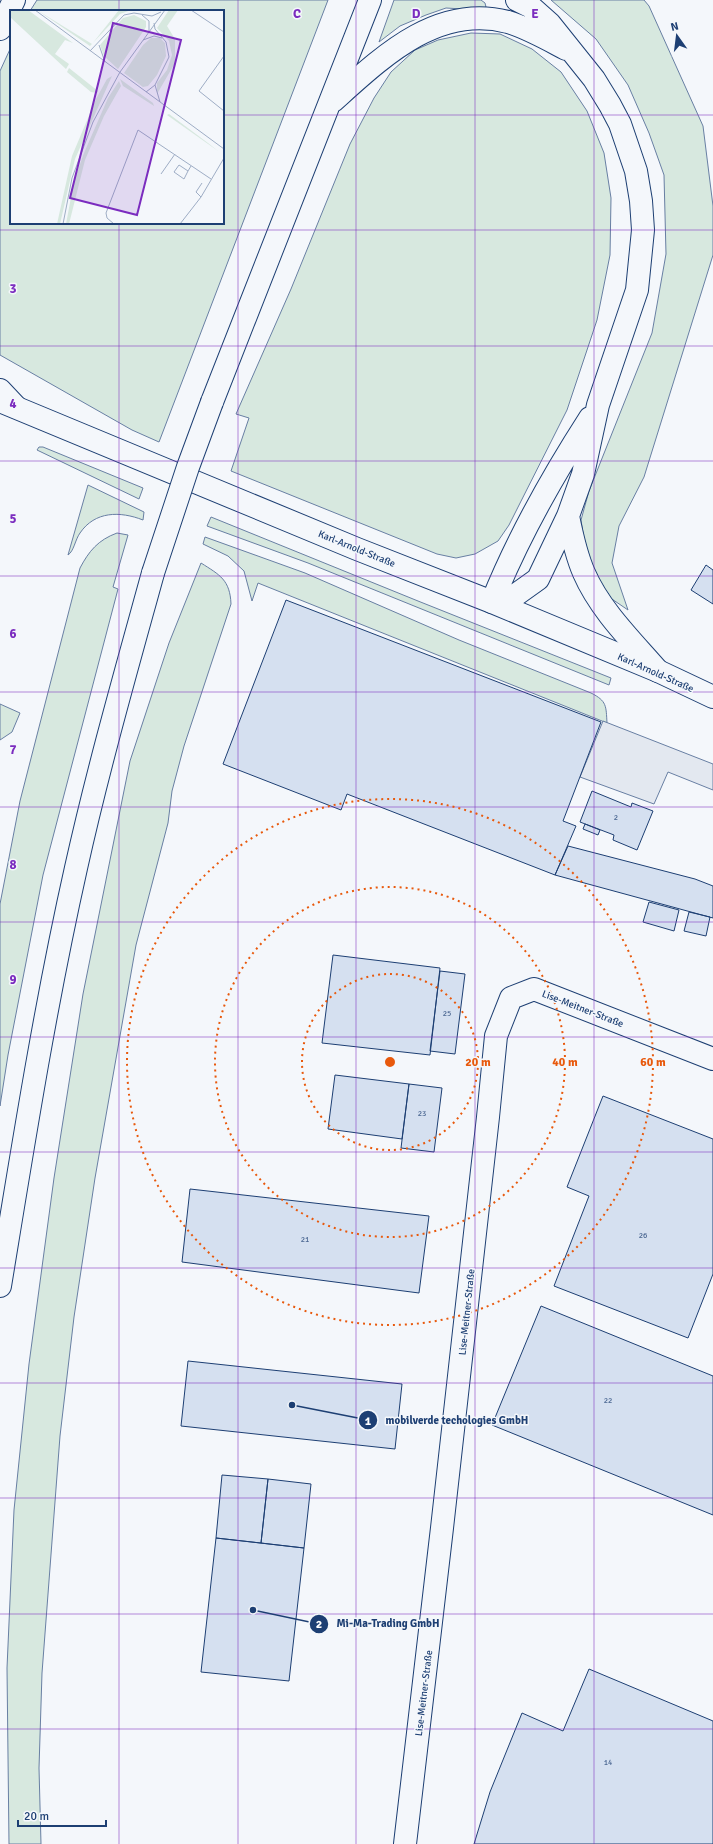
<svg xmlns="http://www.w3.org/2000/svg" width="713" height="1844" viewBox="0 0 713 1844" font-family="Signika,sans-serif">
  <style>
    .green { fill: #d7e8df; stroke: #687fa3 }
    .parking { fill: #e3e8f0; stroke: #687fa3 }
    .building { fill: #d5e0f0; stroke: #1d3f73 }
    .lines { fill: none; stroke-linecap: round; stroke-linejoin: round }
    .minor-casing { stroke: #1d3f73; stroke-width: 24 }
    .secondary-casing { stroke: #1d3f73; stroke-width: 24 }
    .trunk-casing { stroke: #1d3f73; stroke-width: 24 }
    .minor { stroke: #f4f7fb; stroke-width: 22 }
    .secondary { stroke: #f4f7fb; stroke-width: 22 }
    .trunk { stroke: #f4f7fb; stroke-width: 22 }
    .trunk-bridge-casing { stroke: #1d3f73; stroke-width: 24; stroke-linecap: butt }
    .trunk-bridge { stroke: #f4f7fb; stroke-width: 22 }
    .grid { fill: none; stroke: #7b2cbf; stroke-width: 1; stroke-opacity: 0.55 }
    .ring { fill: none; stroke: #e8590c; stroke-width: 2; stroke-dasharray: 2 4 }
    .labels { text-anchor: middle; stroke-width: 3; stroke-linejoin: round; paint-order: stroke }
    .number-label { font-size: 8px; fill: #4b6792 }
    .street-label { font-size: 10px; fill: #1d3f73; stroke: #f4f7fb }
    .inset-road { fill: none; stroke: #9eadc5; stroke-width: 1 }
    .view { fill: #7b2cbf; fill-opacity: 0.15; stroke: #7b2cbf; stroke-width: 2 }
    .inset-edge { fill: none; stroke: #1d3f73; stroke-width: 2 }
    .grid-label { font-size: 13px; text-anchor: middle; font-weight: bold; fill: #7b2cbf; stroke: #f4f7fb; stroke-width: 3; stroke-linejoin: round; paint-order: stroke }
    .centre { fill: #e8590c; stroke: #f4f7fb; stroke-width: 2 }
    .ring-label { font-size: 12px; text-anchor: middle; font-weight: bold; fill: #e8590c; stroke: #f4f7fb; stroke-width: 3; stroke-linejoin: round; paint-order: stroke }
    .leader { fill: none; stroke: #1d3f73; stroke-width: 1.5 }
    .callout-dot { fill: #1d3f73; stroke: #f4f7fb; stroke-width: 1.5 }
    .mark-label { font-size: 12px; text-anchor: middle; font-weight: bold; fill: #fff }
    .callout-label { font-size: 11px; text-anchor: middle; font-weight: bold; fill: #1d3f73; stroke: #f4f7fb; stroke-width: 3; stroke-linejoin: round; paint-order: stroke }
  </style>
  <rect width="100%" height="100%" fill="#f4f7fb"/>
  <!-- green -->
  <path class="green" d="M37,0H328L159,442L132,430L0,355V71L11,47V223H223V11H30Z
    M394,0H481L485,3L486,7L479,10L446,8L426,15L400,26L379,42Z
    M551,0H644L649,6L703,126L713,206V255L644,477L619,526L612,563L628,610L606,595L586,553L581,520L589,491L652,333L666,254L664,175L649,133L628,85L596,39Z
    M471,33L500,34L532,49L561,72L587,111L604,153L611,198L610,255L597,320L567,410L509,525L498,541L475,554L456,558L437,554L231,471L249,418L236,414L291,289L350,144L374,98L391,72L415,50L438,40Z
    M39,447H43L143,488L139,499L37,450Z
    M88,485L144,512L143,520C120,511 95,511 80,533C75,540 74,551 68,555Z
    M211,517L418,601L611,678L609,685L308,563L207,526Z
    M117,533L128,535L113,587L118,589L43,875L8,1055L0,1106V904L20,801L80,568C89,551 98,540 117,533Z
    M205,537L305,573L459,640L591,693C607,701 606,706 607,723L258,583L252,601L244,571L228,556L203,544Z
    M201,563C220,575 230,580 231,604L184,746L172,791L168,823L136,945L95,1178L74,1317L60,1436L42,1673L39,1768L41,1844H9L7,1668L14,1510L29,1364L54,1178L83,994L130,761L169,643Z
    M0,704L20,713L12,732L0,740Z"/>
  <!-- parking -->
  <path class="parking" d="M603,721L713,764V790L668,772L654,804L580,777Z"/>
  <!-- building -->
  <path class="building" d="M706,565L713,570V604L691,590Z
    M286,600L601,722L563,821L576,826L555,875L347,794L341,810L223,764Z
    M592,791L631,807L632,803L653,811L637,850L613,840L614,835L580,822Z
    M585,824L600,830L598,835L583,829Z
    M568,846L695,879L713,886V918L555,875Z
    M649,902L679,910L674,931L643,922Z
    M689,912L710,917L706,936L684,931Z
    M333,955L440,968L430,1055L322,1043Z
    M440,971L465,974L455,1054L430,1051Z
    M335,1075L409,1084L402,1139L328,1129Z
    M409,1084L442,1088L434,1152L401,1148Z
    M603,1096L713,1139V1274L688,1338L554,1286L589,1196L567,1187Z
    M190,1189L429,1216L419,1293L182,1262Z
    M541,1306L713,1376V1515L492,1425Z
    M188,1361L402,1384L395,1449L181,1426Z
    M222,1475L268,1479L261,1543L216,1538Z
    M268,1479L311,1484L304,1548L261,1543Z
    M216,1538L304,1548L289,1681L201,1672Z
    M589,1669L713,1721V1844H474L490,1792L522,1713L563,1731Z"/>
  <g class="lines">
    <defs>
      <path id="minor" d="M405,1844L442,1528L488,1117L496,1036L511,998L534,989L713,1059"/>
      <path id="secondary" d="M0,401L357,549L492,602L658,671L713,697"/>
      <path id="trunk" d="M0,29L14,0
        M333,101C381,58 437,3 508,22C528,28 547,39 566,49
        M0,390L16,407
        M212,402L370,0
        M568,516C572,536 576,555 584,573C600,610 632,641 658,671
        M492,602L517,594L538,579L568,516L583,474L598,405L637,290L643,230L641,201L636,171L620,124L610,105L594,79L550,24L531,7L517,0
        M492,602C518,537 552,477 590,418
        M0,1286C23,1146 45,1006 76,868C98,769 126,671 153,573"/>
    </defs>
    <!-- minor casing -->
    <use href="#minor" class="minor-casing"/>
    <!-- secondary casing -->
    <use href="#secondary" class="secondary-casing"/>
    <!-- trunk casing -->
    <use href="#trunk" class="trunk-casing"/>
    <!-- minor -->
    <use href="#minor" class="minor"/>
    <!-- secondary -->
    <use href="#secondary" class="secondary"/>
    <!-- trunk -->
    <use href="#trunk" class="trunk"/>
    <defs>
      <path id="trunk-bridge" d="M153,573L188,467L212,402"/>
    </defs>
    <!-- trunk-bridge casing -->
    <use href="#trunk-bridge" class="trunk-bridge-casing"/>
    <!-- trunk-bridge -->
    <use href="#trunk-bridge" class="trunk-bridge"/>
  </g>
  <!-- grid -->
  <path class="grid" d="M119,0V11M238,0V1844M356,0V1844M475,0V1844M594,0V1844M0,115H11M223,115H713M119,223V1844M0,230H713M0,346H713M0,461H713M0,576H713M0,692H713M0,807H713M0,922H713M0,1037H713M0,1152H713M0,1268H713M0,1383H713M0,1498H713M0,1614H713M0,1729H713"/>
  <!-- distance rings -->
  <g class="ring">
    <circle cx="390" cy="1062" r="88"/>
    <circle cx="390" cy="1062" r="175"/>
    <circle cx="390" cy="1062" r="263"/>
  </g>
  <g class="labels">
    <!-- number labels -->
    <g class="number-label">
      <text x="616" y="820">2</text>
      <text x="447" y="1016">25</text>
      <text x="422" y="1116">23</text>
      <text x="643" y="1238">26</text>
      <text x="305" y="1242">21</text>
      <text x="608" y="1403">22</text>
      <text x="608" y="1765">14</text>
    </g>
    <!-- street labels -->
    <g class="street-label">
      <text transform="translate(357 548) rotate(22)" y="4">Karl-Arnold-Straße</text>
      <text transform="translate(656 672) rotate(24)" y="4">Karl-Arnold-Straße</text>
      <text transform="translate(583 1008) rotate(21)" y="4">Lise-Meitner-Straße</text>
      <text transform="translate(466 1312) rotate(-84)" y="4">Lise-Meitner-Straße</text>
      <text transform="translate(423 1693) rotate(-83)" y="4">Lise-Meitner-Straße</text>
    </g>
  </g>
  <!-- overview -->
  <g transform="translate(10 10)">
    <rect width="214" height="214" fill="#f4f7fb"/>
    <path d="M0,0H18L63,33L55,30L45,44L59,54L56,59L0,7ZM27,0L82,34L109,0H121L110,4L80,36ZM159,0H168L157,16L165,29V53L147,84V73L157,60L162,45L159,31L147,18ZM124,5L136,11V17L108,59L94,46L90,35L113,8ZM141,28H150L155,33L156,46L147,65L138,76L133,77L114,63L133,35ZM59,58L88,81L87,83L81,82L57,62ZM102,66L65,149L50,214H47L62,146L86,89L97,69ZM110,69L143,93L144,96L113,76ZM109,71L111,76L94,106L75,150L59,214H56L64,171L74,143L98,88ZM159,104L198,133L208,141L157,105Z" fill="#d7e8df"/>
    <path class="inset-road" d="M25,0L214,139M181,0L214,22M132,5L139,11V21M133,30L144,26L152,28M89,35L95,52M80,41L114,5L124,3L142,6L151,2M214,46L189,81L214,101M145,75L150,92M136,82L145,75L159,47L156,32L145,19L144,13M178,161L174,169L164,162L169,155L178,161L181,156M151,164L165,144M191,187L186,182L192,173M53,214L62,168L83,112L110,62L155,0M104,214L97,208L96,203L128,120L201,169M170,214L191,187L214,148"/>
    <path class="view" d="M103,13L171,30L127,205L60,188Z"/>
    <rect width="214" height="214" class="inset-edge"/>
  </g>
  <g class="grid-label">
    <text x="297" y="18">C</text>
    <text x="416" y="18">D</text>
    <text x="535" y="18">E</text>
    <text x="13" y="293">3</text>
    <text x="13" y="408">4</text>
    <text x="13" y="523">5</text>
    <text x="13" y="638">6</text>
    <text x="13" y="754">7</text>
    <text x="13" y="869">8</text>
    <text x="13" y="984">9</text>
  </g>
  <circle cx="390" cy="1062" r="6" class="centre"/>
  <g class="ring-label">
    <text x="478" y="1066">20 m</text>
    <text x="565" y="1066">40 m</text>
    <text x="653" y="1066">60 m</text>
  </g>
  <!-- callouts -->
  <path class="leader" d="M292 1405L368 1420M253 1610L319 1624"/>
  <g class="callout-dot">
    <circle cx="292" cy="1405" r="4"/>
    <circle cx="253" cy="1610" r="4"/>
    <circle cx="368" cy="1420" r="10"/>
    <circle cx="319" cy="1624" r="10"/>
  </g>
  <g class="mark-label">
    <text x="368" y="1425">1</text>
    <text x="319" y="1628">2</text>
  </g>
  <g class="callout-label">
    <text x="457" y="1424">mobilverde techologies GmbH</text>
    <text x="388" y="1627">Mi-Ma-Trading GmbH</text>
  </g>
  <!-- north arrow -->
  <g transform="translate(677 36) rotate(346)" stroke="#f4f7fb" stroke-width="3" paint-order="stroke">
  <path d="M0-3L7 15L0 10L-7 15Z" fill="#1d3f73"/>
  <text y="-6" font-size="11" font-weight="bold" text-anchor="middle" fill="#1d3f73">N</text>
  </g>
  <!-- scale -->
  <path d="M18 1820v6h88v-6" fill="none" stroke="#1d3f73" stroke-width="2"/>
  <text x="24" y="1820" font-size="12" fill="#1d3f73" stroke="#f4f7fb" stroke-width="3" paint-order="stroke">20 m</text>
</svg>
